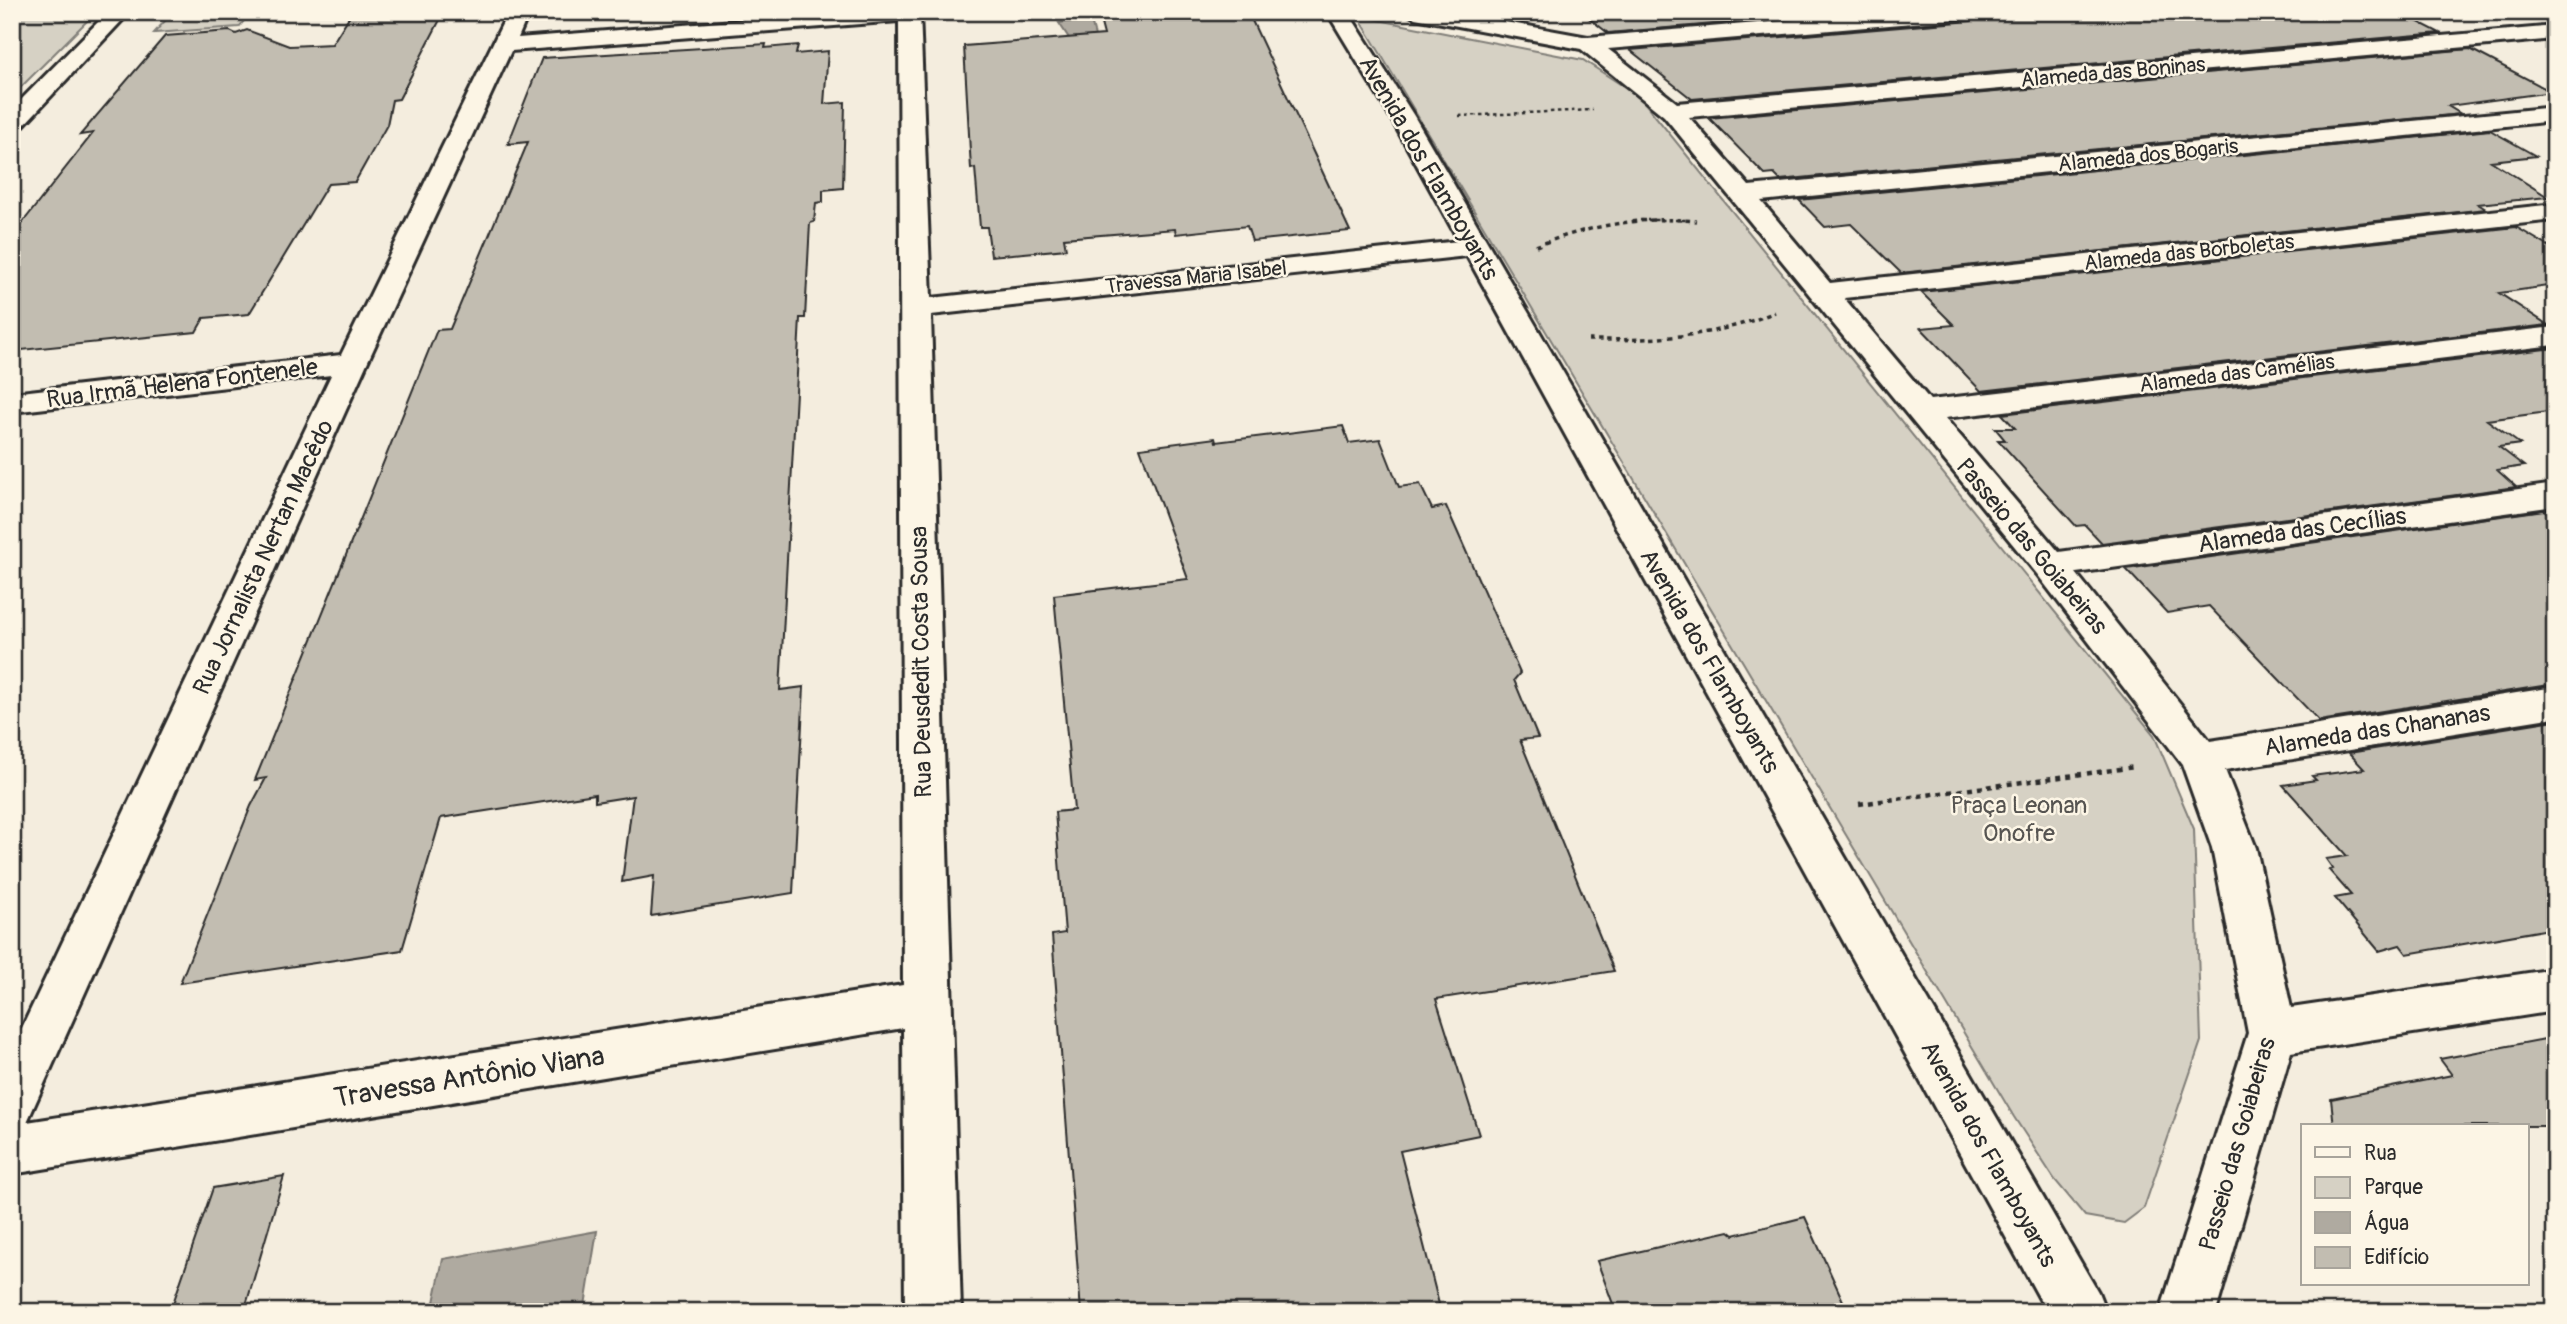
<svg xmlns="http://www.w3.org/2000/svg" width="2567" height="1324" viewBox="0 0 2567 1324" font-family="Pangolin,sans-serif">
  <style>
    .green { fill: #d6d1c4; stroke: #807e78; stroke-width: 2 }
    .water { fill: #afaaa0; stroke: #7a7771; stroke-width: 2 }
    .building { fill: #c2bdb1; stroke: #2b2b2b; stroke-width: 2 }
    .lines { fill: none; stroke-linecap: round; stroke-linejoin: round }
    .minor-casing { stroke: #2b2b2b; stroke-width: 6 }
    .path-far2 { stroke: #2b2b2b; stroke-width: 2.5; stroke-dasharray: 3.5 3.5; stroke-linecap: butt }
    .path-far1 { stroke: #2b2b2b; stroke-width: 3.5; stroke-dasharray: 4.5 4.5; stroke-linecap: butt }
    .path { stroke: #2b2b2b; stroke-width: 4.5; stroke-dasharray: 5 5; stroke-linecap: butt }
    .minor { fill: #fcf5e5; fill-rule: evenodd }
    .labels { text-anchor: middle; stroke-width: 5; stroke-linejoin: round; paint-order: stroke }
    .far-street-label { font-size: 21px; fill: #2b2b2b; stroke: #fcf5e5 }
    .street-label { font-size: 24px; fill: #2b2b2b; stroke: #fcf5e5 }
    .park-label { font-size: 24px; fill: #565451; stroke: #fcf5e5 }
    .near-street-label { font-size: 28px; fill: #2b2b2b; stroke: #fcf5e5 }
  </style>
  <rect width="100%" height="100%" fill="#f4edde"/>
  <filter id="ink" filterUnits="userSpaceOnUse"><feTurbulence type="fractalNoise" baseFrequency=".0143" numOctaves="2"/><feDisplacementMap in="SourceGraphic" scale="14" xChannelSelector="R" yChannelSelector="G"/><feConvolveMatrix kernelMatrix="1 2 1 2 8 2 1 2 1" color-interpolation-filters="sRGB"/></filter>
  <g filter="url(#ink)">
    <!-- green -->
    <path class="green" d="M12,12H96L12,96Z
      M173,12H251L239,27L154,33Z
      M1358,16L1583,60L1640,97L2154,735L2194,829L2201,1041L2144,1208L2124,1223L2085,1216L2055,1180L2014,1117Z"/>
    <!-- water -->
    <path class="water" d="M1086,19L1091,21L1095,36L1091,39L1069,38L1059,23Z
      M597,1231L584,1312H432L443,1259Z"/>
    <!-- building -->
    <path class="building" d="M352,12H444L399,99L392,100L387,125L355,182L328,184L249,314L204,318L196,332L12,351V236L93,133L80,135L165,36L230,31L236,34L247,30L289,46L332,44Z
      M1098,12H1248L1350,231L1252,241L1247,226L1176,234L1175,229L1064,238L1066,249L991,256L987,227H980L975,168L971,169L964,46L1104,35Z
      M1581,12H1857L1608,33Z
      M1984,12H2399L2440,33L1692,99L1630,50L1971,21Z
      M766,44L765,48L798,45L796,54L828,51L824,104L845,102L843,188L823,190V202L816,203L814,222L810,223L805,318H800L780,690L804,687L793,893L651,916L654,876L622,882L633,796L595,802V794L441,818L402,950L180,983L251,806L266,778L255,780L437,330L450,329L528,142L508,144L542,58Z
      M2470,49L2552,92L2448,106L2461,114L1780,180L1774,174L1765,175L1709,118Z
      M2490,130L2536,156L2491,161L2548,197L2478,204L2486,209L1901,273L1851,224L1825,227L1799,200Z
      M2516,227L2555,250V285L2499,293L2548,325L1981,391L1921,328L1954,325L1921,292Z
      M2555,348V411L2487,420L2520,444L2499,447L2524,466L2497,470L2516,487L2102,543L2085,525L2076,526L1998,440H2005L1995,428H2015L2002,414Z
      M1343,426L1349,443L1380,439L1399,487L1420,484L1432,509L1446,506L1520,673L1514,680L1538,738L1520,740L1614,971L1436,999L1479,1135L1400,1151L1441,1312H1081L1052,935L1065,933L1055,812L1074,810L1054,595L1188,579L1140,448L1215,438L1216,442Z
      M2544,510L2555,519V684L2319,721L2209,606L2167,613L2126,569Z
      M2555,720V928L2407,954L2400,945L2379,951L2335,898L2351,895L2329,870L2333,869L2326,859L2347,856L2283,785L2316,780L2312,776L2364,769L2349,753Z
      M2555,1037V1126H2334L2331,1099L2452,1075L2440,1059Z
      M284,1176L244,1312H170L213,1188Z
      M1805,1217L1848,1312H1616L1597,1261L1729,1231L1734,1235Z"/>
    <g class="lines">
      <defs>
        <path id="minor" d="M108,12H130L21,128L12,130V109Z
          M508,12H529L518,38L849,12H920L931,298L1459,241L1390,116L1327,12H1348L1414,116L2098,1292L2106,1312H2047L1467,256L931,315L961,1312H905L903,1028L12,1174V1049L331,375L12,412V393L341,355ZM899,21L903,985L27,1122L367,363L511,51Z
          M1405,12H1451L1588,37L1892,12H1981L1971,18L1608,49L1677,103L2555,26V39L1689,117L1749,186L2555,107V121L1761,201L1830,283L2555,204V220L1844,298L1930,400L2555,327V345L1945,418L2059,552L2555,484V506L2076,573L2210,741L2555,687V717L2225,770L2256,848L2291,1008L2555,969V1011L2291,1052L2216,1312H2160L2248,1033L2212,848L2182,764L2037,574L1664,116L1581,49L1415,18Z"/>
      </defs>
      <!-- minor casing -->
      <use href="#minor" class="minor-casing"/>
      <!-- path-far2 -->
      <path class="path-far2" d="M1459,116L1593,110
        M1640,220H1688"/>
      <!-- path-far1 -->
      <path class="path-far1" d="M1536,246C1588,226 1640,216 1696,221
        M1588,340C1653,340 1714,338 1775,312"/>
      <!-- path -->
      <path class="path" d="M1859,804L2135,767"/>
      <!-- minor -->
      <use href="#minor" class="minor"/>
    </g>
  </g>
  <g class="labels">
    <!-- far-street labels -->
    <g class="far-street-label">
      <text transform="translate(2113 72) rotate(-5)" y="7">Alameda das Boninas</text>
      <text transform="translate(2148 155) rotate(-6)" y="7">Alameda dos Bogaris</text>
      <text transform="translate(2189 252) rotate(-6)" y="7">Alameda das Borboletas</text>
      <text transform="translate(1196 277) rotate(-6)" y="7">Travessa Maria Isabel</text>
      <text transform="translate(2237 373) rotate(-7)" y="7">Alameda das Camélias</text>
    </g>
    <!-- street labels -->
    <g class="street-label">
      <text transform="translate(1429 168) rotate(60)" y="8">Avenida dos Flamboyants</text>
      <text transform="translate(182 383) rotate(-7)" y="8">Rua Irmã Helena Fontenele</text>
      <text transform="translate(2302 530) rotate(-8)" y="8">Alameda das Cecílias</text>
      <text transform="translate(2032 546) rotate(50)" y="8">Passeio das Goiabeiras</text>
      <text transform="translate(263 557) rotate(-65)" y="8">Rua Jornalista Nertan Macêdo</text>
      <text transform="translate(1710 661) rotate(60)" y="8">Avenida dos Flamboyants</text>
      <text transform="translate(921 662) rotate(-91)" y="8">Rua Deusdedit Costa Sousa</text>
      <text transform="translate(2377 730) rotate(-9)" y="8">Alameda das Chananas</text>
      <text transform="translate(2237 1144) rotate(-74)" y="8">Passeio das Goiabeiras</text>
      <text transform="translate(1989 1154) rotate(61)" y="8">Avenida dos Flamboyants</text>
    </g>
    <!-- park labels -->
    <g class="park-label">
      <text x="2019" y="813">Praça Leonan<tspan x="2019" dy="28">Onofre</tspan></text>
    </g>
    <!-- near-street labels -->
    <g class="near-street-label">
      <text transform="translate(469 1076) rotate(-9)" y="10">Travessa Antônio Viana</text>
    </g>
  </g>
  <!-- margin -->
  <rect width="2567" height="1324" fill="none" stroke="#fcf5e5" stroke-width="42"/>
  <rect x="21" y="21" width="2525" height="1282" fill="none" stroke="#2b2b2b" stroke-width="2.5" filter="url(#ink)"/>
  <!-- legend -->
  <rect x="2301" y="1124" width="228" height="161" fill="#fcf5e5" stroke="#a8a49b" stroke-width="2"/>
  <rect x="2315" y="1147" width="35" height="10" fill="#fcf5e5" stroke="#a8a49b" stroke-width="2"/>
  <text x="2364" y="1160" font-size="21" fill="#2b2b2b">Rua</text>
  <rect x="2315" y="1177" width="35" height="21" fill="#d6d1c4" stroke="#a8a49b" stroke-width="2"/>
  <text x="2364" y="1194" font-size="21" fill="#2b2b2b">Parque</text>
  <rect x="2315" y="1212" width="35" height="21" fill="#afaaa0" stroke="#a8a49b" stroke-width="2"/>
  <text x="2364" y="1230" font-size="21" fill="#2b2b2b">Água</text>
  <rect x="2315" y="1247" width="35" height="21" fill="#c2bdb1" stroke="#a8a49b" stroke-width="2"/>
  <text x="2364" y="1264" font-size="21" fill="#2b2b2b">Edifício</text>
</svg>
